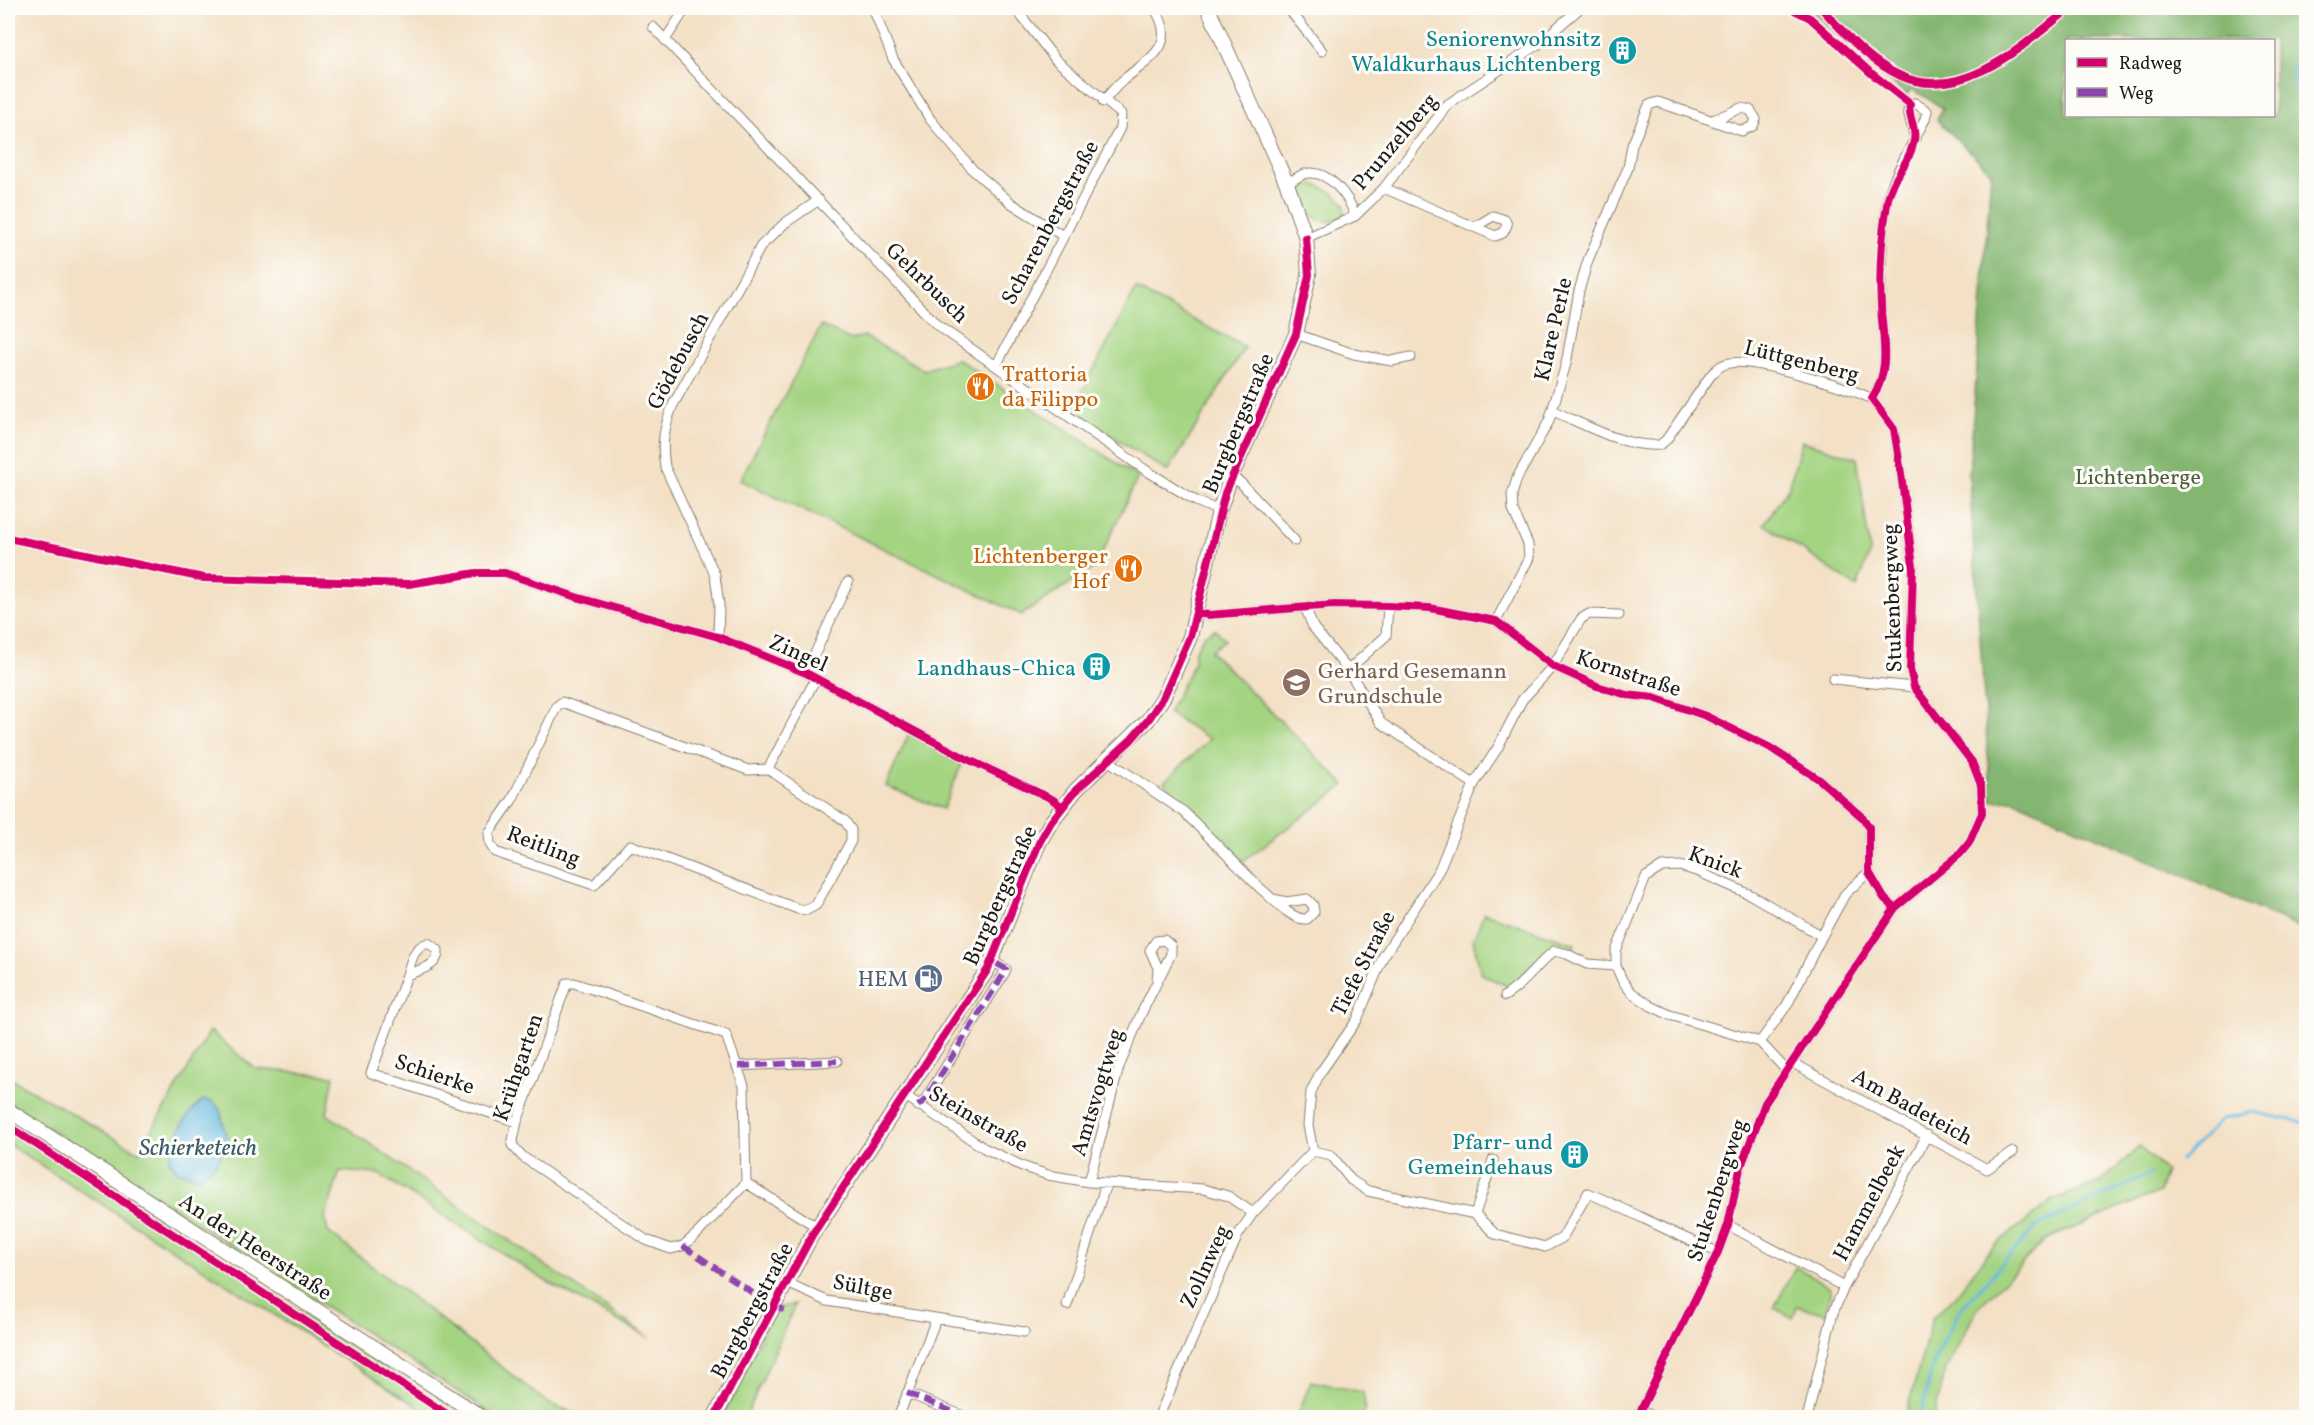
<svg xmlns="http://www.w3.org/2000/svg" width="2314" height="1425" viewBox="0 0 2314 1425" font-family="Vollkorn,serif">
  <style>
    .green { fill: #a4d482; stroke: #60784f; stroke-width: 1.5 }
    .forest { fill: #83b670; stroke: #506946; stroke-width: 1.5; fill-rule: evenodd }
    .water { fill: #67b9e2; stroke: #426a7f; stroke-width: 1.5 }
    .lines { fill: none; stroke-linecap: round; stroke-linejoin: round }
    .stream { stroke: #67b9e2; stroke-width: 3 }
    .street-casing { stroke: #887e70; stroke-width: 11 }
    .secondary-casing { stroke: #887e70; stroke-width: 16 }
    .street { stroke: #fff; stroke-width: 9 }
    .secondary { stroke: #fff; stroke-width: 14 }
    .quiet { stroke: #8e44ad; stroke-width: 6; stroke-dasharray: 12 6; stroke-linecap: butt }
    .cycleway-casing { stroke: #fdfcf7; stroke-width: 11 }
    .cycleway { stroke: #d6006c; stroke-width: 8 }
    .labels { text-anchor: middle; stroke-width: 6; stroke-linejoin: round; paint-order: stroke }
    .culture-label { font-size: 22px; fill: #0d838f; stroke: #fdfcf7; text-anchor: end }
    .street-label { font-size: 22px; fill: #1c1c1c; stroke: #fdfcf7 }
    .food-label { font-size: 22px; fill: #c56008; stroke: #fdfcf7; text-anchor: start }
    .park-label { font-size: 22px; fill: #4c5c40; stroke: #fdfcf7 }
    .education-label { font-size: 22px; fill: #785e54; stroke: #fdfcf7; text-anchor: start }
    .service-label { font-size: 22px; fill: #4e5e75; stroke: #fdfcf7; text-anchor: end }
    .water-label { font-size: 24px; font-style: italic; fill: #3a5b6b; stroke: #fdfcf7 }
  </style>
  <rect width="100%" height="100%" fill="#fdfcf7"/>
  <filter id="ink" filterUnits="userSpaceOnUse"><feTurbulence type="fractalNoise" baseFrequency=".0167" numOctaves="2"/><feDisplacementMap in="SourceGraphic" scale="12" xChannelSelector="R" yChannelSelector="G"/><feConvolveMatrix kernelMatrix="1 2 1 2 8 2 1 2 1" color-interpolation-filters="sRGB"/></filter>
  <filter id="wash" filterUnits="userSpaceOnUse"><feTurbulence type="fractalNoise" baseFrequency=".008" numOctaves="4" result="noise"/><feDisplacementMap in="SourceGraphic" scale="24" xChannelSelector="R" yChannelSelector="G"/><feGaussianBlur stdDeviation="1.35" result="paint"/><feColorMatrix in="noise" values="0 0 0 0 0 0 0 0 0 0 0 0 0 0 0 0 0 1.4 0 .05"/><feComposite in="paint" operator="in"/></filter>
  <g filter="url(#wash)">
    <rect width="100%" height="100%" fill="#f3e0c5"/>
    <!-- green -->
    <path class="green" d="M1311,183L1332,192L1344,203L1345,215C1320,230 1308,215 1299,193L1303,185Z
      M1136,289L1245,347L1168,472L1072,411Z
      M821,326L851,340L864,336L924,370L958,359L1138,477L1096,566L1022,615L740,480Z
      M1802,441L1857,458L1870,552L1857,587L1764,524L1789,487Z
      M1215,629L1225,640L1210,651L1345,785L1243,861L1164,782L1210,739L1168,713L1194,663V652L1204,635Z
      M910,731L963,761L943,809L886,786Z
      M1484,913L1575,944L1572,952C1538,941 1534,969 1511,988L1481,974L1473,940Z
      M210,1031L256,1069L334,1076L327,1114L650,1338L547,1282L379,1174L340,1171L325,1218L328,1232L548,1403L586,1417H497L8,1102V1077L139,1152Z
      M8,1120L460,1417H434L8,1144Z
      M2139,1147L2166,1171L2159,1192L2045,1240L1977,1309L1946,1369L1934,1417H1905L1933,1317L1955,1296L1994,1246L2053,1200L2101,1182Z
      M1796,1266L1831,1288L1826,1314L1797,1306L1793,1318L1774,1308Z
      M795,1305L746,1417L722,1418L775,1308Z
      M1311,1381L1363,1392L1365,1408L1361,1417H1297Z"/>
    <!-- forest -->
    <path class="forest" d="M1809,8H2306V931L2014,800L1991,801L1969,475L1991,172L1937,120L1943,108L1912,89L1907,95L1860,57ZM2066,40H2274V116H2066Z"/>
    <!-- water -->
    <path class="water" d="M203,1100L214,1102L220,1110L227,1139L218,1162L199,1178L178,1172L169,1161C174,1135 184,1117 203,1100Z"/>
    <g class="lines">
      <!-- stream -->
      <path class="stream" d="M2291,64L2306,145
        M2180,1160L2222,1119L2252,1112L2306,1123
        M1920,1418L1934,1360L1959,1311L2036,1227L2150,1174"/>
    </g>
  </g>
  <g filter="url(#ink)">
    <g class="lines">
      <defs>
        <path id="street" d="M873,8L893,59L930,119L973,170L1011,203L1063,236
          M1288,8L1322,51
          M653,27L937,325L1147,471L1196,501L1219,511
          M665,40L686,8
          M1103,102C1109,95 1115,87 1122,81C1148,59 1180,46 1154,8
          M1287,184C1292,181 1298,176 1304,174C1328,167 1350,198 1355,216
          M1384,188L1495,236L1503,233L1507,225L1505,220L1493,216L1475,227
          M1306,238L1355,216L1384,188L1448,104L1536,46L1580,8
          M1296,334L1354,354L1392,361L1411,357
          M996,366L1120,128L1121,114L1056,60L1015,8
          M1553,411C1584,424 1625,448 1660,445L1666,440L1711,375C1717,369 1721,364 1730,363C1753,358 1849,387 1872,399
          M1231,477L1241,483L1295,541
          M505,573L576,597L718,637L806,673L965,758L1052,799L1061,806
          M1305,607L1313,627L1348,670L1381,723L1474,784
          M1197,613L1208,615L1334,605L1388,606L1430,608L1496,621L1553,666L1597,686L1627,695L1654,698L1706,716L1769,747L1820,780L1863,818L1869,827V872L1884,898L1895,908
          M1496,621L1529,558L1528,544L1513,510L1512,495L1517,478L1549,421L1566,364L1579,291L1588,260L1628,168L1632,145L1649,105L1658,102L1742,131L1753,126L1756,119L1750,110L1741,108L1713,120
          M718,637L719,605L715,575L665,467C661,443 664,427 673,405L761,246L785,223L819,200
          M1348,670L1386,636L1388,606
          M806,673L848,582
          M1833,679L1914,687
          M562,702L748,770L768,769L845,821L851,830V841L816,905L807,910L798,909L630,845L594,885L495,852L490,844L489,833L512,800L557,706Z
          M1109,761L1184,812L1260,888C1271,897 1292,921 1307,919L1314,912L1313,905L1307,899L1287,902L1273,899
          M768,769L816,678
          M407,975C411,962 413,947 428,943L438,950C439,967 420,969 407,975L371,1073L517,1122
          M1505,996C1525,984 1536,965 1554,951L1567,954L1587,964L1616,966
          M1760,1042L1787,1005L1822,936
          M1793,1063L1987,1169L2013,1152
          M739,1066L837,1061
          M1787,1071L1760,1042L1670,1015L1651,1006L1631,992L1622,980L1616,966V951L1646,877L1662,867L1680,866L1699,872L1751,895L1822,936L1845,894L1869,872
          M904,1095L984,1148L1024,1167L1048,1175L1089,1182L1203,1189L1228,1196L1253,1213
          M918,1106L925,1100L1005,972L1006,969L992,961
          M1313,1151L1308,1125L1311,1092L1320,1073L1357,1020L1383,957L1439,870L1474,784L1497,749L1522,700L1553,666L1581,619L1589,614L1619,615
          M1313,1151L1331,1155L1351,1180L1368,1191L1475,1214L1495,1234L1545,1247L1562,1238L1588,1193C1632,1211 1673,1235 1718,1252
          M1089,1182L1119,1067L1141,1014L1171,954V946L1164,940L1156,941L1150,950L1158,968L1157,981
          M746,1183L697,1234L683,1246L671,1249L646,1240L523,1157L512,1145L517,1122L567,983H574L726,1035L744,1086L746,1183L817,1227
          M1475,1214L1493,1160
          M1728,1225L1844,1287L1833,1313L1807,1418
          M785,1282L827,1301L1024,1332
          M1844,1287L1927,1135
          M1067,1305L1106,1184
          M907,1393L968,1418
          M1641,1411L1656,1418
          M898,1418L936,1319
          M1158,1418L1238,1235L1253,1213L1313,1151
          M1637,1418L1718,1252L1728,1225L1740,1169L1765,1103L1895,908L1960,854L1969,843L1982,813L1981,785L1972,762L1914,687L1910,669L1913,566L1900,466L1894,429L1872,399C1892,367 1882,339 1881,305C1880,273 1882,229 1888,198C1893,176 1915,139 1925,119L1927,111L1915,103L1910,104L1908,111L1915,139"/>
        <path id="secondary" d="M8,1110L483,1418
          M714,1418L812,1235L988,969L1039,843L1051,822L1076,790L1148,720L1164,696L1190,637L1219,511L1231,477L1296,334L1309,275L1306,238L1287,184L1208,8"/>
      </defs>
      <!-- street casing -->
      <use href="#street" class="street-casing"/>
      <!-- secondary casing -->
      <use href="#secondary" class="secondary-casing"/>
      <!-- street -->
      <use href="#street" class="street"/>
      <!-- secondary -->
      <use href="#secondary" class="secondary"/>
      <!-- quiet -->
      <path class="quiet" d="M739,1066L837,1061
        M918,1106L925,1100L1005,972L1006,969L992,961
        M683,1246L760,1298L788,1312
        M907,1393L968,1418"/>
      <defs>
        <path id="cycleway" d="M1821,8C1845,33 1868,61 1901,76C1962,104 2026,43 2070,8
          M8,538L204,578L409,584L476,573H505L576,597L718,637L806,673L965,758L1052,799L1061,806
          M1197,613L1208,615L1334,605L1388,606L1430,608L1496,621L1553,666L1597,686L1627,695L1654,698L1706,716L1769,747L1820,780L1863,818L1869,827V872L1884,898L1895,908
          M8,1126L453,1418
          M714,1418L812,1235L988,969L1039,843L1051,822L1076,790L1131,740L1148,720L1164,696L1190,637L1225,493L1296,334L1309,275L1306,238
          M1637,1418L1718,1252L1728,1225L1740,1169L1765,1103L1895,908L1960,854L1969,843L1982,813L1981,785L1972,762L1914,687L1910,669L1913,566L1900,466L1894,429L1872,399C1892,367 1882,339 1881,305C1879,271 1882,232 1888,199C1892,178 1911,161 1914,140C1917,128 1907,116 1910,104L1871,73L1810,18L1790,8"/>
      </defs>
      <!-- cycleway casing -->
      <use href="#cycleway" class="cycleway-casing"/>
      <!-- cycleway -->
      <use href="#cycleway" class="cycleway"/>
    </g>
  </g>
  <!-- icons -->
  <defs>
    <symbol id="building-disc" viewBox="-11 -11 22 22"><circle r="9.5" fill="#0f9aa8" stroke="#fdfcf7"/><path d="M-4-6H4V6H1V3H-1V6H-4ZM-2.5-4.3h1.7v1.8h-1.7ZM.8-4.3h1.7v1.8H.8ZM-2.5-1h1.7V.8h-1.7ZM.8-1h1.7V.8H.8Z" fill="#fff"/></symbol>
    <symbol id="restaurant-disc" viewBox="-11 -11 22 22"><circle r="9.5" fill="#e8710a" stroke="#fdfcf7"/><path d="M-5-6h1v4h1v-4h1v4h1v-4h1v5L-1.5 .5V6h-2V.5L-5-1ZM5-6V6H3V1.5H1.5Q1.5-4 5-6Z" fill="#fff"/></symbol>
    <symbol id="school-disc" viewBox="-11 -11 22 22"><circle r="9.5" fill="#8d6e63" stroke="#fdfcf7"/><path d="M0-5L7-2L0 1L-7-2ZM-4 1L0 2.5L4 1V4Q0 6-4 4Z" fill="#fff"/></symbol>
    <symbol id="fuel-disc" viewBox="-11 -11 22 22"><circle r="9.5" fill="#5c6f8a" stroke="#fdfcf7"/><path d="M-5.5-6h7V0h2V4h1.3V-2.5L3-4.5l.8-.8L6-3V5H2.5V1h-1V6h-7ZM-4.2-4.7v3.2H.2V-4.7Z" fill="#fff"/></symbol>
  </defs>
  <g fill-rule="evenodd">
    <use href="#building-disc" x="1606" y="34" width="33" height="33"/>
    <use href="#restaurant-disc" x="964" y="370" width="33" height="33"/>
    <use href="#restaurant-disc" x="1112" y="552" width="33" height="33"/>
    <use href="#building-disc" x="1080" y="650" width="33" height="33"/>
    <use href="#school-disc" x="1280" y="666" width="33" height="33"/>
    <use href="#fuel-disc" x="912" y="962" width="33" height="33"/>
    <use href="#building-disc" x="1558" y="1138" width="33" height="33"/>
  </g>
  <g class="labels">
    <!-- culture labels -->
    <g class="culture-label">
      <text x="1601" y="46">Seniorenwohnsitz<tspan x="1601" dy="25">Waldkurhaus Lichtenberg</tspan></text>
      <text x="1076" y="675">Landhaus-Chica</text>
      <text x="1553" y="1149">Pfarr- und<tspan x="1553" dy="25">Gemeindehaus</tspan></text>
    </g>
    <!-- street labels -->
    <g class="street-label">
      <text transform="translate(1394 141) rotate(-50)" y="8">Prunzelberg</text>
      <text transform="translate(1049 222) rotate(-62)" y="8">Scharenbergstraße</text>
      <text transform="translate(928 282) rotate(44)" y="8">Gehrbusch</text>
      <text transform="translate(1552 329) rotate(-77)" y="8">Klare Perle</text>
      <text transform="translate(677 360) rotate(-62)" y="8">Gödebusch</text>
      <text transform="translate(1802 360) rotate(14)" y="8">Lüttgenberg</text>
      <text transform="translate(1237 423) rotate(-67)" y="8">Burgbergstraße</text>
      <text transform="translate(1891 598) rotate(-92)" y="8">Stukenbergweg</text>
      <text transform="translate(799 652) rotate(24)" y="8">Zingel</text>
      <text transform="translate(1629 672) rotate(18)" y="8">Kornstraße</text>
      <text transform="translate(544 845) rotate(21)" y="8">Reitling</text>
      <text transform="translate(1716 861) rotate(20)" y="8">Knick</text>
      <text transform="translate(999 895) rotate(-66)" y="8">Burgbergstraße</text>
      <text transform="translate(1362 963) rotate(-63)" y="8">Tiefe Straße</text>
      <text transform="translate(517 1067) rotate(-71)" y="8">Krühgarten</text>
      <text transform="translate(435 1073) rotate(19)" y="8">Schierke</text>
      <text transform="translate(1096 1092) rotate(-73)" y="8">Amtsvogtweg</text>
      <text transform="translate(1913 1106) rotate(29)" y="8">Am Badeteich</text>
      <text transform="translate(979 1118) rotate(30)" y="8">Steinstraße</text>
      <text transform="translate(1716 1190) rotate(-72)" y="8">Stukenbergweg</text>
      <text transform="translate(1868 1202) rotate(-62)" y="8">Hammelbeek</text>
      <text transform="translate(256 1246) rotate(33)" y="8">An der Heerstraße</text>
      <text transform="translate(1204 1266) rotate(-65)" y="8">Zollnweg</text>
      <text transform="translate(863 1286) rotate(11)" y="8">Sültge</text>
      <text transform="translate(751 1310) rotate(-62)" y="8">Burgbergstraße</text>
    </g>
    <!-- food labels -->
    <g class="food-label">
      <text x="1002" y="381">Trattoria<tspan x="1002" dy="25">da Filippo</tspan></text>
      <text x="1108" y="563" text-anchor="end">Lichtenberger<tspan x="1108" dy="25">Hof</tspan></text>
    </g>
    <!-- park labels -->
    <g class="park-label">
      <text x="2138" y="484">Lichtenberge</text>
    </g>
    <!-- education labels -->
    <g class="education-label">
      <text x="1318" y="678">Gerhard Gesemann<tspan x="1318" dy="25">Grundschule</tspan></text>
    </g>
    <!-- service labels -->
    <g class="service-label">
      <text x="908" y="986">HEM</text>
    </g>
    <!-- water labels -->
    <g class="water-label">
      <text x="198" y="1155">Schierketeich</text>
    </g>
  </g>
  <!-- margin -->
  <rect width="2314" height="1425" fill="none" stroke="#fdfcf7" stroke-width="30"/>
  <!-- legend -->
  <rect x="2065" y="39" width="210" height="78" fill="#fdfcf7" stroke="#a3a29f" stroke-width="1.5"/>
  <rect x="2077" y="58" width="30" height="9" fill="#d6006c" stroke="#a3a29f" stroke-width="1.5"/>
  <text x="2119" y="69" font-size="18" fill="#1c1c1c">Radweg</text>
  <rect x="2077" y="88" width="30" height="9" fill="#8e44ad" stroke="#a3a29f" stroke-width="1.5"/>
  <text x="2119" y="99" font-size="18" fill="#1c1c1c">Weg</text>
</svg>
